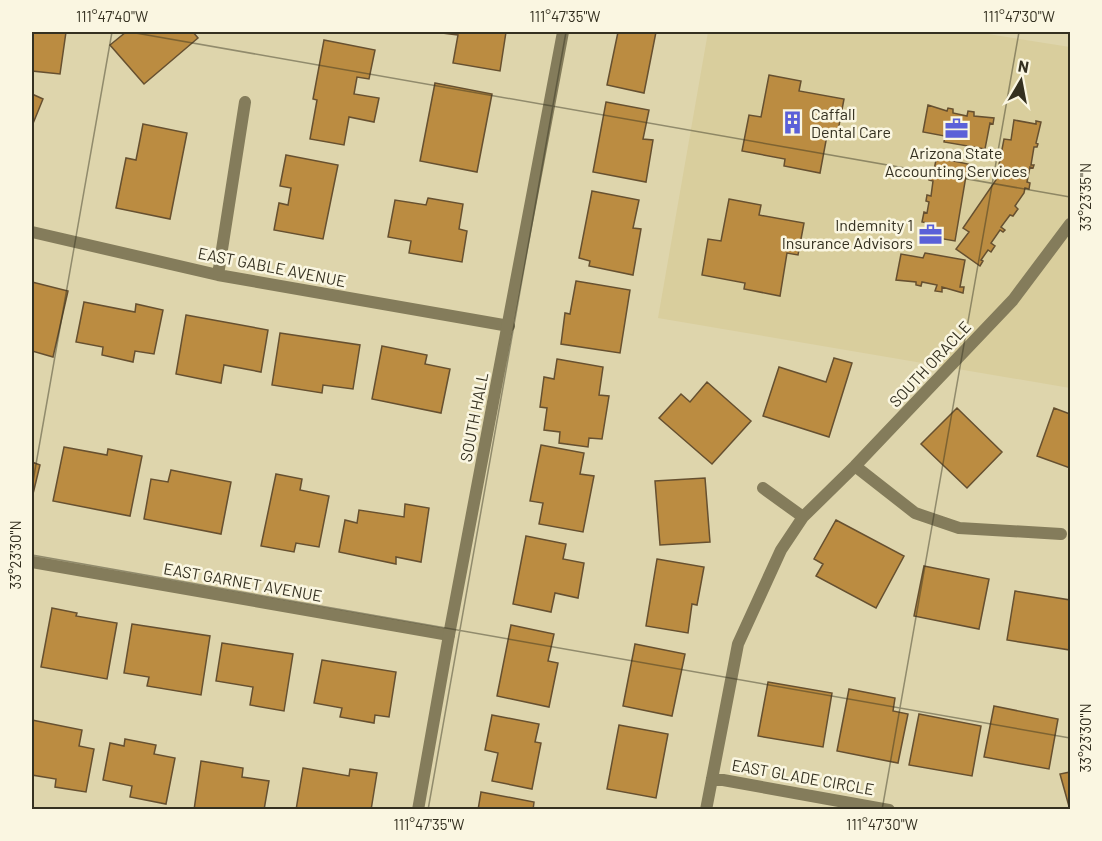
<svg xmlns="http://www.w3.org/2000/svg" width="1102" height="841" viewBox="0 0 1102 841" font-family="Barlow,sans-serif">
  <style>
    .built { fill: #d9ce9d }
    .building { fill: #bb8c41; stroke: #665030; stroke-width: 1.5 }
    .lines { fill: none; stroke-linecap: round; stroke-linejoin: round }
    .minor { stroke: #847c5b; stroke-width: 12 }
    .tertiary { stroke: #847c5b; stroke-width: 12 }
    .ticks { fill: none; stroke: #343020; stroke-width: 1.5; stroke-opacity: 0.45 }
    .labels { text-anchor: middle; stroke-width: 5; stroke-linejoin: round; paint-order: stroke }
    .poi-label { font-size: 16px; fill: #343020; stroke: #faf6e1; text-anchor: start }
    .street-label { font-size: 16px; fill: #343020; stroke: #faf6e1 }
    .neatline { fill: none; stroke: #343020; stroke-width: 2 }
    .ticks-label { font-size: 15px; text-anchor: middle; fill: #343020 }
  </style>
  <rect width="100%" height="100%" fill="#ded5ac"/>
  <!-- built -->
  <path class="built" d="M708,32H975L1070,47V388L658,318Z"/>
  <!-- building -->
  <path class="building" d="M32,32H66L60,74L32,71Z
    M126,32H193L198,38L144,84L110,45Z
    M434,32H506L500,71L453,63L458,35Z
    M618,32H656L644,93L607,85Z
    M324,40L375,50L369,79L357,77L354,94L379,98L374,122L349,117L344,145L310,139L317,100L313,99Z
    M769,75L801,81L799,91L844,99L838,131L828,130L820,173L784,166L785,159L742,151L749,115L761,117Z
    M435,83L492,94L477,172L420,161Z
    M32,94L43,99L32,126Z
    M606,102L649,110L643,139L653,140L646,182L593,172Z
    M928,105L947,111L948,108L953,109V113L967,116L968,111L974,112V116L994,118L993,124L990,123L985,149L944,142L945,136L923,132Z
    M1014,120L1036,124V121L1041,122L1036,143L1038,144L1037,147H1034L1031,165H1034L1033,168L1030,167L1027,182L1030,183L1029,189L1025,188L1024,193L1015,206L1018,209L1013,216L1010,215L1001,227L1005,230L1003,232L1000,230L991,243L995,246L991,252L988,250L981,260L983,261L980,266L956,249L969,232L963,228L996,180L1004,139L1011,140Z
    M143,124L187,133L170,219L116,208L126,158L136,160Z
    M286,155L338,165L323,239L274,230L279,203L288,205L291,188L280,186Z
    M937,155L940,156L939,158L968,164L955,241L926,236L928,223L922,222L924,212L927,213L929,202L926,201L927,195L931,196L933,181L929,180L930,175H933Z
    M592,191L639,200L633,228L641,229L633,275L589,266L590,261L579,258Z
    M428,198L463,204L459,229L467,231L462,262L409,253L411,241L388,237L395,200L426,205Z
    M729,199L761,205L759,215L804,223L798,255L787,253L780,296L744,289L745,283L702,275L708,239L721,241Z
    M925,253L965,260L960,287H964L963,293L942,287V292L935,291L937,285L922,282L921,286L916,285V282L896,280L901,254L923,258Z
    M576,281L630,290L620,353L561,344L565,313L570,314Z
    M32,282L68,291L53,357L32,351Z
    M84,302L135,312L136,304L163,310L154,354L135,351L133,362L102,355L103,347L76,342Z
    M186,315L268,330L261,372L224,365L221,383L176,374Z
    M280,333L360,345L353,389L323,385L322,393L272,385Z
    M382,346L427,355L425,364L450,369L441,413L372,399Z
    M834,358L852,363L829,437L763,416L779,367L826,382Z
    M557,359L603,367L599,395L609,396L602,439L589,438L588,447L559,443L560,432L544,430L547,408L540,407L544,377L554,379Z
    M707,382L751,421L712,464L659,418L681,394L690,402Z
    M957,408L1002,452L967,488L921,444Z
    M1054,408L1070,414V468L1037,456Z
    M541,445L584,453L580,474L594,476L583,532L539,524L543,503L530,501Z
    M64,447L107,455L108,449L142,456L130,516L53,501Z
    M32,462L40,465L32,498Z
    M171,470L231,482L221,534L144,519L151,479L168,482Z
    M276,474L302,479L300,490L329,496L319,547L296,543L294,552L261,546Z
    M705,478L710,542L660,545L655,481Z
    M405,504L429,508L421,562L396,557V564L339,552L345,520L357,523L359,510L404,517Z
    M836,520L904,556L876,608L816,576L823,564L814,559Z
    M526,536L566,544L563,559L584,563L578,598L555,593L551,612L513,604Z
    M657,559L704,567L697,605L692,604L688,633L646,626Z
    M924,566L989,579L979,629L914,616Z
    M1015,591L1070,600V650L1007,640Z
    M52,608L77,613L76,616L117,623L107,679L41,667Z
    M132,624L210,636L201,695L147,686L149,677L124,673Z
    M511,625L554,634L548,661L558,663L549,707L497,696Z
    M222,643L293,654L284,711L250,705L253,687L216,681Z
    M635,644L685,654L672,716L623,706Z
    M322,660L396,672L389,717L375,715L374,723L340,717L342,708L314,703Z
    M768,682L832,693L823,747L758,736Z
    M849,689L895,698L893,711L908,714L898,763L837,751Z
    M994,706L1058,719L1049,769L984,757Z
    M919,714L981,726L972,776L909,765Z
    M492,715L539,724L535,742L541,743L532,789L492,781L498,753L485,750Z
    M32,720L82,730L79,746L94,749L86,792L55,787L56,779L32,775Z
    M619,725L668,734L656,798L607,789Z
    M125,739L156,745L154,754L175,758L166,804L130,797L132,786L103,780L110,743L124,746Z
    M201,761L243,768L242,777L269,781L264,810H194Z
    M303,768L349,776L350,769L377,773L371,810H296Z
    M1070,772V810L1060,774Z
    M481,792L534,802L533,810H478Z"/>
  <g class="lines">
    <!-- minor -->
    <path class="minor" d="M32,232L218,275L509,326
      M218,275L245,102
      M855,466L915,513L959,528L1061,534
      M763,488L803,517
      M32,562L449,635
      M712,778L889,810
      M706,810L738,644L781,550L803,517L855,466L1013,300L1070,224"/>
    <!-- tertiary -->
    <path class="tertiary" d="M418,810L449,635L563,32"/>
  </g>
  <!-- ticks -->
  <path class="ticks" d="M130,32L1070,197M32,487L112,32M32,555L1070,738M428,810L566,32M882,810L1019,32"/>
  <!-- icons -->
  <defs>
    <symbol id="building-bare" viewBox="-9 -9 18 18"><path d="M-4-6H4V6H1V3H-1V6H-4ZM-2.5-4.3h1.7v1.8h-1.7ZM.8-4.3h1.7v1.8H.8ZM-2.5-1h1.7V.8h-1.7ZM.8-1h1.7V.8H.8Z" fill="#5b60d8" stroke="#faf6e1" stroke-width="2.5" paint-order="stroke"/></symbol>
    <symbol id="office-bare" viewBox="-9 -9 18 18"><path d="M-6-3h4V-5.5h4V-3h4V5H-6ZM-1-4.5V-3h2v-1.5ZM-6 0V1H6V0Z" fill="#5b60d8" stroke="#faf6e1" stroke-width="2.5" paint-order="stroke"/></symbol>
  </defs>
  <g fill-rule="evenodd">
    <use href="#building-bare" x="776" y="106" width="33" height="33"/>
    <use href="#office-bare" x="940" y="112" width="33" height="33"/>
    <use href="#office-bare" x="914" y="218" width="33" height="33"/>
  </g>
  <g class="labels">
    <!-- poi labels -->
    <g class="poi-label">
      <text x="811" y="120">Caffall<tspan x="811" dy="18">Dental Care</tspan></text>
      <text x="956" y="159" text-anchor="middle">Arizona State<tspan x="956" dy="18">Accounting Services</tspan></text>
      <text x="913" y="231" text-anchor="end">Indemnity 1<tspan x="913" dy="18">Insurance Advisors</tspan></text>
    </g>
    <!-- street labels -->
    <g class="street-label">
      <text transform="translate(272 267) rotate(11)" y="6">EAST GABLE AVENUE</text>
      <text transform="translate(930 364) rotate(-47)" y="6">SOUTH ORACLE</text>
      <text transform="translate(474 417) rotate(-79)" y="6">SOUTH HALL</text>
      <text transform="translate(243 582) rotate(10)" y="6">EAST GARNET AVENUE</text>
      <text transform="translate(803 777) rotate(10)" y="6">EAST GLADE CIRCLE</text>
    </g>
  </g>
  <!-- border -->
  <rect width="1102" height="841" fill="none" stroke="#faf6e1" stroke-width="66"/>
  <!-- north arrow -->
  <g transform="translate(1021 81) rotate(10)" stroke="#faf6e1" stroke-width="4.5" paint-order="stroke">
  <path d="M0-4.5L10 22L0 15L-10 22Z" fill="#343020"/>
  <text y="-9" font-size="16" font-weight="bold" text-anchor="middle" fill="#343020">N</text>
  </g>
  <rect x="33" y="33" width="1036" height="775" class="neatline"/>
  <g class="ticks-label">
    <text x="112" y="22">111°47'40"W</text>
    <text x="565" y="22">111°47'35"W</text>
    <text x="1019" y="22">111°47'30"W</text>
    <text transform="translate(1086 197) rotate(-90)" y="5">33°23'35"N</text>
    <text transform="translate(16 555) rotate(-90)" y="5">33°23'30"N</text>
    <text transform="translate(1086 738) rotate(-90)" y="5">33°23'30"N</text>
    <text x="429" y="830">111°47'35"W</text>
    <text x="882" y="830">111°47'30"W</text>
  </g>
</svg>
